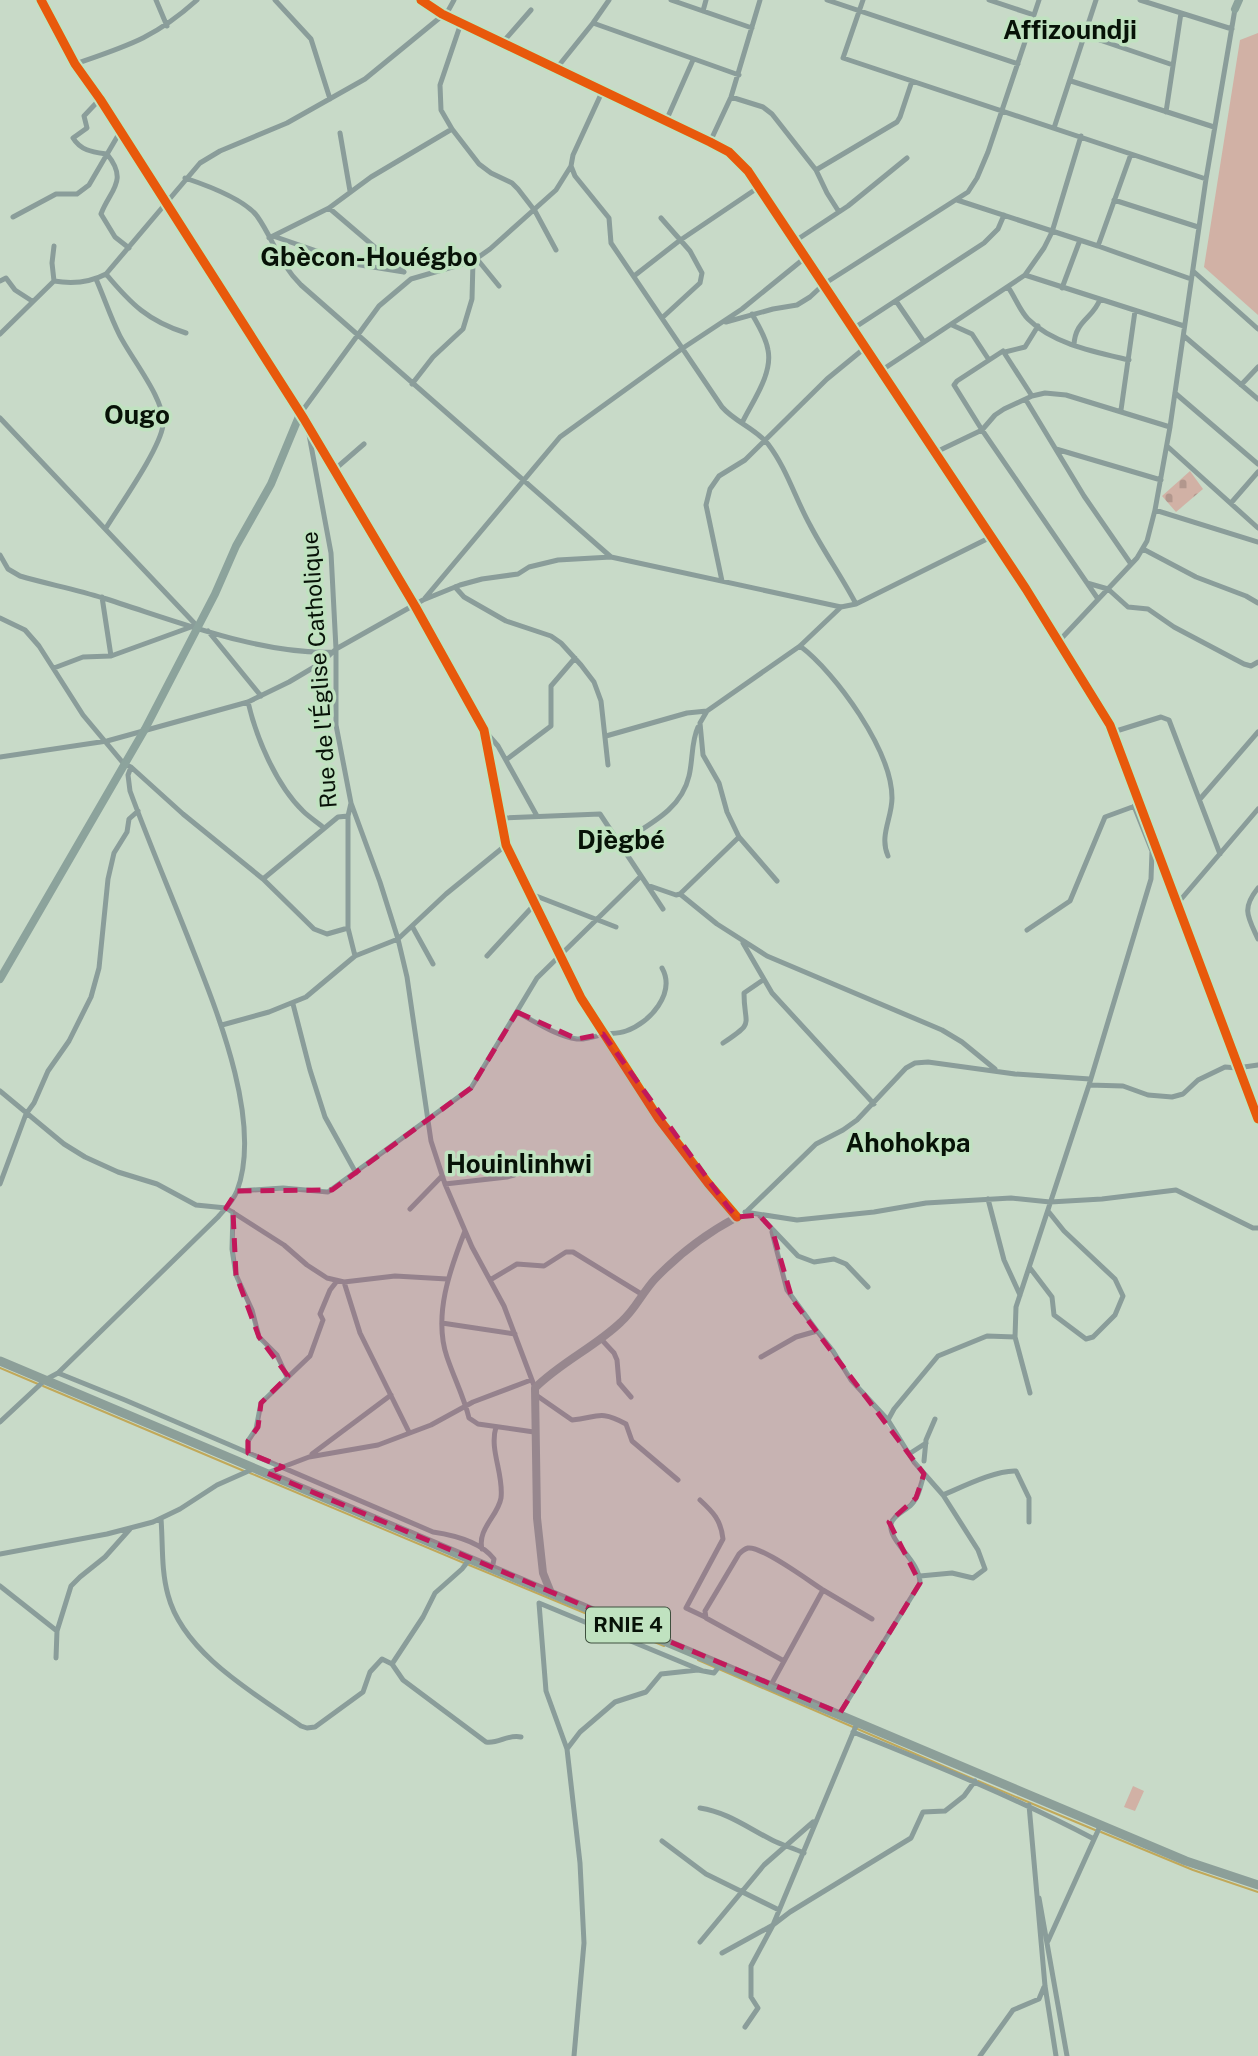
<svg xmlns="http://www.w3.org/2000/svg" width="1258" height="2056" viewBox="0 0 1258 2056" font-family="'Public Sans',sans-serif">
  <style>
    .grass { fill: #d1b1a5 }
    .cemetery { fill: url(#cemetery-stones) }
    .lines { fill: none; stroke-linecap: round; stroke-linejoin: round }
    .stream { stroke: #c1a859; stroke-width: 2 }
    .street { stroke: #8a9d9a; stroke-width: 5 }
    .secondary { stroke: #8ca39c; stroke-width: 8 }
    .primary { stroke: #8c9f99; stroke-width: 9 }
    .cycleway-casing { stroke: #c0e2c0; stroke-width: 13 }
    .cycleway { stroke: #e8590c; stroke-width: 9 }
    .marked { fill: #c2185b; fill-opacity: 0.2; stroke: #c2185b; stroke-width: 5; stroke-dasharray: 14 9; stroke-linejoin: round }
    .labels { text-anchor: middle; stroke-width: 7; stroke-linejoin: round; paint-order: stroke }
    .shield { fill: #c0e2c0; stroke: #3e503e; stroke-width: 2 }
    .shield-label { font-size: 21px; font-weight: bold; fill: #071207 }
    .street-label { font-size: 23px; fill: #071207; stroke: #c0e2c0 }
    .quarter-label { font-size: 26px; font-weight: bold; fill: #071207; stroke: #c0e2c0 }
  </style>
  <defs>
    <pattern id="cemetery-stones" width="16" height="16" patternUnits="userSpaceOnUse" patternTransform="scale(1.75)"><rect width="16" height="16" fill="#d1b1a5"/><path d="M2 7V4a2 2 0 0 1 4 0v3zM10 15v-3a2 2 0 0 1 4 0v3z" fill="#b2978d"/></pattern>
  </defs>
  <rect width="100%" height="100%" fill="#c8dac8"/>
  <!-- grass -->
  <path class="grass" d="M1258,33V315L1204,267L1240,40Z
    M1133,1786L1144,1791L1135,1811L1124,1807Z"/>
  <!-- cemetery -->
  <path class="cemetery" d="M1190,471L1203,489L1176,512L1162,496Z"/>
  <g class="lines">
    <!-- stream -->
    <path class="stream" d="M0,1368L38,1384
      M43,1386L244,1471
      M250,1473L464,1563
      M469,1565L664,1646
      M698,1660L973,1779
      M978,1781L1095,1830
      M1101,1832L1193,1870L1258,1892"/>
    <!-- street -->
    <path class="street" d="M156,0L167,26
      M275,0L311,39L330,99
      M671,0L752,28
      M827,0L1018,64
      M863,0L843,58L1206,179
      M989,0L1034,15
      M1140,0L1232,29
      M703,11L706,0
      M461,23L440,85L441,110L452,129L479,164L491,173L512,183L518,189L535,211L556,250
      M593,23L739,75
      M1085,35L1173,65
      M503,42L531,10
      M75,64C127,46 155,38 197,0
      M556,69L593,23L609,0
      M1071,81L1214,127
      M731,97L763,107L772,114L816,170L827,193L839,212
      M100,99L84,116L87,128L73,138C81,151 93,152 107,154C129,181 110,190 101,214L115,237L129,248
      M1166,112L1181,13
      M666,121L693,60
      M1054,128L1096,0
      M340,133L350,191
      M710,142L731,97L760,0
      M571,166L575,176L609,218L611,243L722,407C735,422 755,428 768,444C787,469 795,498 810,525C824,552 842,577 856,604
      M816,170L897,122L900,117L912,81
      M185,178C206,185 243,198 257,216C274,240 278,262 301,285L611,557
      M957,200L1098,246L1191,279
      M1114,200L1198,227
      M329,208L404,272
      M13,217L56,194H77L89,185L120,132
      M661,218L690,251L702,273L700,283L663,317
      M273,236L354,264L404,272
      M269,238L329,208L371,177L452,129
      M795,241L848,206L907,158
      M54,246L52,263L54,281C72,284 89,283 106,274L200,163L220,151L287,123L365,79L448,11L454,0
      M1098,246L1131,154
      M477,259L499,286
      M1193,271L1258,329
      M106,274C131,304 148,321 186,333
      M1025,275L1184,326
      M634,276L679,241L759,187
      M96,279C104,297 110,316 119,334C130,357 166,400 163,425C160,449 120,505 106,528
      M0,281L6,278L15,290L32,301
      M1008,287C1015,297 1020,311 1028,319C1053,344 1095,352 1129,360
      M1062,288L1080,240
      M896,301L924,342
      M726,322L773,309L797,305L810,297L824,284L968,192L977,178L988,152L1039,0
      M952,325L972,334L989,360
      M854,328L984,243L998,229L1004,215
      M0,334L54,281
      M1184,336L1258,399
      M1074,345C1075,320 1094,318 1100,299
      M1005,352L1025,347L1038,326
      M882,370L1025,275L1044,248L1052,232L1081,136
      M412,384L433,357L463,329L472,299L473,261
      M1241,385L1258,367
      M1175,393L1258,464
      M1032,396L1003,351L957,381L954,385L982,430L1098,599
      M1026,400L1084,496L1131,564
      M1121,410L1135,311
      M300,414L379,306L411,279L473,261L490,249L556,190L571,166L573,155L602,92
      M0,418L198,627
      M742,423C752,402 773,374 768,350C766,337 758,325 752,314
      M308,429L331,553L336,649V725L351,803L348,816V928L355,956
      M1167,446L1258,528
      M1056,449L1161,480
      M936,452L982,430L995,415L1004,409L1032,396L1045,393L1066,395L1170,427
      M334,470L364,444
      M1231,503L1258,472
      M1155,510L1258,542
      M1143,549L1196,577L1246,596L1258,603
      M0,555L8,569L20,576C47,584 75,589 103,598C171,619 260,655 332,652
      M722,581L706,505L710,489L719,476L745,460L827,379L866,347
      M1087,583L1108,589L1128,607L1148,609L1174,627L1244,664L1251,666L1258,662
      M455,587L464,597L506,621L551,636L561,643L581,665L594,682L601,701L608,765
      M102,597L111,656
      M425,598L560,437L683,348L742,309L806,257
      M0,618L25,630L39,646L83,715L124,764L131,767L183,814L263,879L314,929L327,934L348,928
      M208,631L261,696
      M1059,641L1137,558L1147,541L1155,510L1170,427L1206,179L1235,9
      M800,646C836,673 892,751 892,798C892,818 879,836 888,856
      M54,668L83,657L111,656L191,627
      M248,702C256,737 276,785 303,811C309,817 317,822 324,828
      M484,730L498,746L537,816
      M1113,732L1161,717L1169,720L1220,854
      M606,736L687,713L707,711
      M0,757L107,741L248,702L289,682L321,663L336,649L423,600L460,585L482,579L518,574L529,567L558,560L611,557L841,607L856,604L991,537
      M506,760L551,726V686L575,658
      M1200,799L1258,732
      M351,803L380,882L398,939L407,977L431,1141L445,1184L472,1247L504,1306L535,1388
      M501,818L600,814L663,909
      M619,844C647,825 681,811 689,776C693,760 691,742 698,727
      M263,879L338,817L348,816
      M777,881L739,837L727,812L719,783L703,755L700,723L707,711L800,646L841,607
      M647,885L676,895L680,894L739,837
      M1258,888C1241,909 1248,917 1258,939
      M531,894L616,927
      M680,894L717,924L767,956L942,1030L962,1042L995,1069
      M1177,904L1258,809
      M412,926L433,964
      M1027,930L1070,901L1105,817L1135,806
      M743,943L772,993L874,1104
      M487,956L534,905
      M293,1004L310,1070L325,1117L356,1173
      M517,1012C536,1022 556,1036 577,1039C587,1040 595,1036 604,1034C612,1033 618,1034 626,1031C650,1023 676,993 662,968
      M222,1025L269,1012L306,997L355,956L398,939L446,894L506,845
      M723,1043C756,1021 744,1027 744,993L763,980
      M1089,1085L1123,1086L1148,1095L1172,1097L1183,1094L1198,1080L1225,1067L1237,1068L1258,1065
      M0,1091L64,1144L85,1157L118,1172L157,1184L196,1205L226,1208L284,1245L307,1265L327,1278L344,1282L395,1276L447,1279
      M0,1184L26,1114L34,1103L48,1071L69,1041L91,997L99,968L108,879L114,853L127,832L129,819L138,811
      M445,1184L507,1177L514,1175L522,1166
      M237,1191L283,1188L328,1192L471,1088L537,978L641,876
      M988,1199L1004,1260L1020,1295
      M410,1209L442,1176
      M233,1212L232,1249L236,1275L252,1310L259,1337L277,1355L287,1377
      M745,1212L797,1220L874,1212L926,1203L1011,1198L1050,1202L1102,1199L1176,1190L1253,1228H1258
      M746,1212L816,1144L843,1130L857,1120L906,1068L915,1063L928,1062L1015,1074L1090,1079
      M759,1215L798,1256L814,1262L834,1259L846,1264L868,1287
      M465,1231C450,1269 433,1316 447,1357C454,1378 464,1397 469,1418L478,1424L534,1432
      M772,1232L787,1290L817,1331
      M1030,1268L1052,1297L1054,1315L1086,1339L1093,1337L1115,1315L1123,1296L1115,1279L1064,1231L1048,1211
      M490,1280L517,1264L544,1266L566,1252H573L643,1295
      M344,1282L360,1333L409,1432
      M442,1323L515,1334
      M601,1339L614,1353L617,1360L619,1383L631,1397
      M761,1357L796,1337L817,1331L833,1351L851,1380L888,1420L914,1462L943,1495L978,1550L985,1569L973,1578L952,1573L920,1576
      M58,1373L125,1400L433,1532C453,1535 481,1542 494,1559L492,1569
      M1030,1393L1015,1337L1016,1307L1089,1085L1151,879L1152,851L1134,806
      M536,1395L572,1420C597,1418 599,1409 626,1424L632,1441L678,1480
      M888,1420L894,1409L938,1356L987,1336L1015,1337
      M0,1422L45,1380L58,1373L218,1217C225,1209 233,1201 237,1191C264,1119 213,1002 187,935C168,887 148,840 130,791L128,775L131,767
      M248,1453V1441L256,1429L261,1403L310,1356L323,1320L320,1314L330,1290L337,1281
      M312,1454L391,1395
      M909,1454L926,1443
      M924,1461L926,1440L935,1419
      M267,1473L309,1457L378,1445L431,1425L473,1402L531,1380
      M943,1495C962,1487 996,1470 1016,1471L1029,1498V1522
      M700,1500C713,1512 721,1520 723,1539L686,1608L705,1617
      M161,1519C163,1544 161,1570 168,1595C183,1653 255,1694 301,1726L307,1728L315,1727L363,1692L370,1672L382,1659L392,1664L403,1680L486,1742C499,1744 507,1734 521,1737
      M482,1549C477,1529 498,1516 501,1498C504,1474 489,1450 496,1427
      M0,1554L107,1534L153,1522L180,1509L217,1485L253,1469
      M0,1586L57,1631
      M56,1658L57,1631L71,1586L80,1577L105,1557L130,1529
      M784,1661L706,1618L705,1611L739,1554C742,1551 744,1549 748,1548C762,1546 809,1581 823,1590
      M392,1664L423,1617L435,1593L462,1569L469,1560
      M771,1685L823,1590L872,1619
      M840,1713L920,1583C920,1560 888,1542 891,1524C893,1515 905,1511 911,1505C919,1497 921,1484 924,1474
      M853,1732C935,1765 1016,1798 1094,1839
      M567,1749L580,1732L615,1702L646,1692L661,1674L698,1670L714,1673L721,1664
      M1029,1805L1045,1986L1056,2056
      M700,1808C727,1812 748,1828 772,1840C782,1845 793,1848 804,1853
      M662,1841L706,1874L779,1910
      M1039,1898L1067,2056
      M1048,1941L1101,1824
      M700,1942L764,1865L813,1822
      M722,1953L773,1925L858,1721
      M745,2027L758,2008L751,1997V1966L773,1925L790,1912L911,1838L923,1812L945,1811L964,1796L975,1781
      M574,2056L584,1943L580,1863L567,1749L546,1691L539,1603L703,1671
      M980,2056L1013,2010L1039,1999L1044,1987"/>
    <!-- secondary -->
    <path class="secondary" d="M41,0L75,64L100,99L304,419L415,606L484,730L506,845L581,998L659,1119L708,1183L737,1217C707,1233 678,1255 655,1279C642,1293 635,1310 621,1322C595,1347 561,1362 535,1388L537,1518L543,1573L551,1593
      M421,0L442,14L710,142L729,152L748,171L1026,589L1110,725L1258,1119
      M1235,9L1239,0
      M0,979L145,729L215,594L236,546L271,484L300,414"/>
    <!-- primary -->
    <path class="primary" d="M0,1361L1186,1861L1258,1885"/>
    <defs>
      <path id="cycleway" d="M41,0L75,64L100,99L304,419L415,606L484,730L506,845L581,998L659,1119L708,1183L737,1217
        M421,0L442,14L710,142L729,152L748,171L1026,589L1110,725L1258,1119"/>
    </defs>
    <!-- cycleway casing -->
    <use href="#cycleway" class="cycleway-casing"/>
    <!-- cycleway -->
    <use href="#cycleway" class="cycleway"/>
  </g>
  <!-- marked area -->
  <path class="marked" d="M517,1012L577,1039L603,1034L728,1207L737,1217L759,1215L772,1229L792,1299L924,1474L916,1498L889,1522L920,1583L840,1713L267,1473L283,1467L248,1453V1441L258,1427L261,1403L288,1376L259,1337L236,1275L233,1212L226,1208L237,1191L332,1190L471,1088Z"/>
  <g class="labels">
    <!-- shield labels -->
    <rect class="shield" x="586" y="1607.5" width="84" height="35" rx="5"/>
    <g class="shield-label">
      <text x="628" y="1632">RNIE 4</text>
    </g>
    <!-- street labels -->
    <g class="street-label">
      <text transform="translate(319 670) rotate(-94)" y="8">Rue de l'Église Catholique</text>
    </g>
    <!-- quarter labels -->
    <g class="quarter-label">
      <text x="1070" y="39">Affizoundji</text>
      <text x="369" y="266">Gbècon-Houégbo</text>
      <text x="137" y="424">Ougo</text>
      <text x="621" y="849">Djègbé</text>
      <text x="908" y="1152">Ahohokpa</text>
      <text x="519" y="1173">Houinlinhwi</text>
    </g>
  </g>
</svg>
